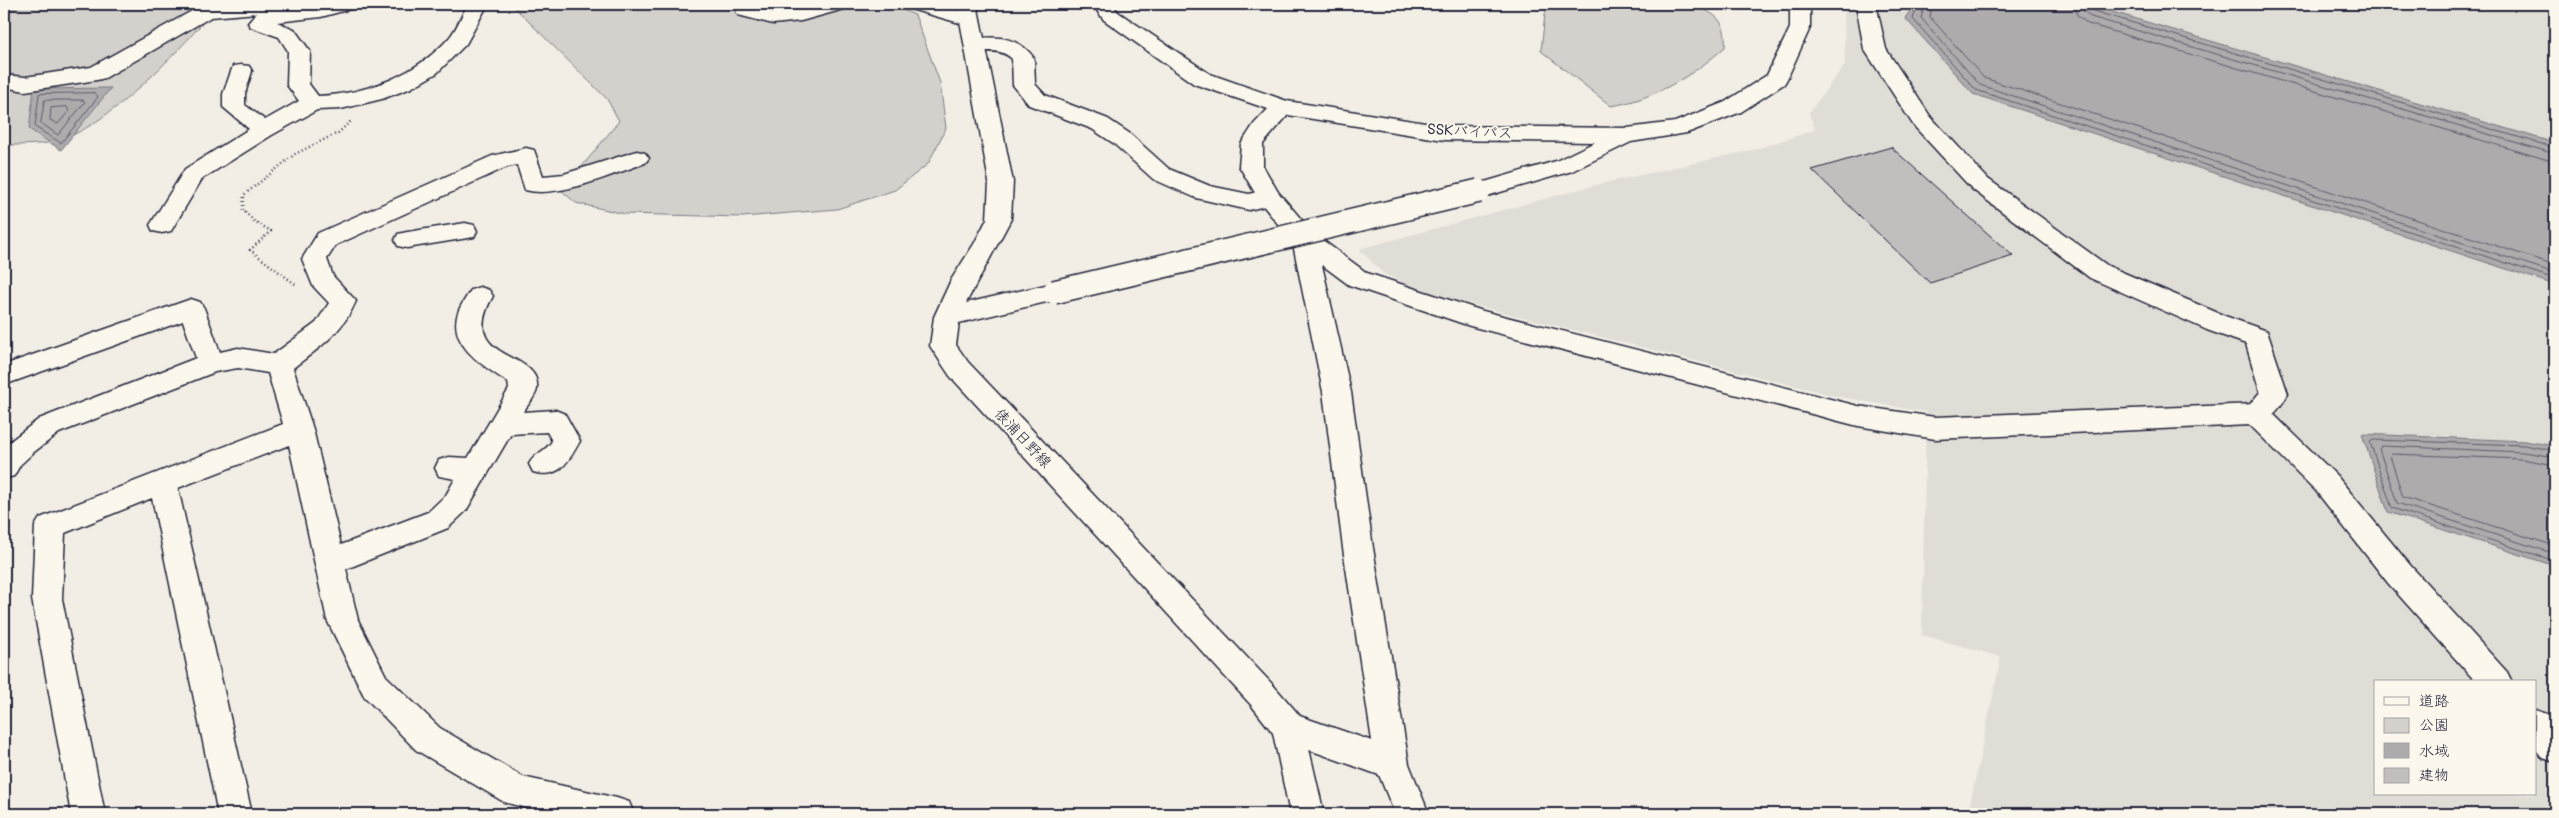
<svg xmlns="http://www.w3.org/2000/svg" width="2559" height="818" viewBox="0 0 2559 818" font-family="Mali,'Klee One',sans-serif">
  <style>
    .built { fill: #e0dcd6; fill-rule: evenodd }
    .green { fill: #d4d1cc; stroke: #7b7a84 }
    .water { fill: #aeabad; stroke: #76747f }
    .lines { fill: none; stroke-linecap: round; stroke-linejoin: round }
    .shore { stroke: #5a5969; stroke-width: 1 }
    .building { fill: #c2bebe; stroke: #22223b }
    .street-casing { stroke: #22223b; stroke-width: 3 }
    .secondary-casing { stroke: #22223b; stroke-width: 3 }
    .path { stroke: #22223b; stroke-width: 2.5; stroke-dasharray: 1 3; stroke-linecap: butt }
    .street { fill: #fbf7ec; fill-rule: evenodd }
    .secondary { fill: #fbf7ec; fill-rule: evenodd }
    .secondary-bridge-casing { stroke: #22223b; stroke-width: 26; stroke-linecap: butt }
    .secondary-bridge { stroke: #fbf7ec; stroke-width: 23 }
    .labels { text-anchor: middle; stroke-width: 4; stroke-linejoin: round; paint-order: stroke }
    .street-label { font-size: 15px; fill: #22223b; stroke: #fbf7ec }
  </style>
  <rect width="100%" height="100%" fill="#f2eee5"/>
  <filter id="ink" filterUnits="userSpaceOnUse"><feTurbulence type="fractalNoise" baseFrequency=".02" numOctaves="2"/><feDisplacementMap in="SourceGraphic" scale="10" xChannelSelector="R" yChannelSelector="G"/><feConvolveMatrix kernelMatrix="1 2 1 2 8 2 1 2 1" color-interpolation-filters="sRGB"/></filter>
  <g filter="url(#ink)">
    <!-- built -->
    <path class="built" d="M1844,4H2555V814H2368L2360,811L2359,814H1968L2001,657L1922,635L1926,412L1840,397L1423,292L1384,274L1359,249L1596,185L1753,150L1815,130L1809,113L1845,64ZM2375,682H2535V794H2375Z"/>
    <!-- green -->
    <path class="green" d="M25,4H218C186,45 105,131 53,142C38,145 20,145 4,145V12Z
      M511,4H888L915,15L940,83L946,128L928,164L895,190L837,209L743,217L625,214L576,203L562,191L619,121L607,99Z
      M1549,4H1689C1714,12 1727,19 1725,47C1694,75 1652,100 1611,106L1541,51L1545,14Z"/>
    <!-- water -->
    <path class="water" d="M1915,4H2086L2555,143V285L1973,94L1905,18Z
      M111,88L61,150L29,129L34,89Z
      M2362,434L2525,441L2555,446V566L2388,512Z"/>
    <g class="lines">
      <!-- shore -->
      <path class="shore" d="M1918,4L1913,19L1976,90L2555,279
        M1925,4L1921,18L1980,85L2555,273
        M1932,4L1930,17L1984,78L2555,265
        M2074,4L2077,15L2088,24L2555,162
        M2082,4L2084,11L2091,17L2555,154
        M2088,4L2093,11L2555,148
        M95,93L98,97L61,143L35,127L39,94Z
        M45,100H83L85,102L58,135L41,123Z
        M67,107L69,111L58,124L50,120L51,108Z
        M2555,451L2524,445L2373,440L2370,442L2392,508L2555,561
        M2555,457L2523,452L2382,446L2379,449L2397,503L2555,554
        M2555,465L2522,459L2392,454L2390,456L2403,497L2555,546"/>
    </g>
    <!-- building -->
    <path class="building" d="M1891,147L2013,256L1930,283L1812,170Z"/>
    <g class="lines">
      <defs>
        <path id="street" d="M219,4H303L301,7L324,4H357L354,8L321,17L277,22L294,29L310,51L309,84L318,96C367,94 416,75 449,38C457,29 462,14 468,4H488L466,44L437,73L411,88L382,99L341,109L317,110L272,135L202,179L171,231L162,233L153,231L150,225L185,169L249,129L223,107V94L233,66L241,65L249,66L252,71L245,94V105L265,120L299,101L287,85L288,51L279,37L251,27L248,23L257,13L211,17L105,78L97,80L25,91L4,87V75L25,77L91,67L199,7Z
          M733,4H753L754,7L773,12L800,9L819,4H851L848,8L801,21L773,24L738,15Z
          M904,4H936L977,16L980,20L977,24L970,26L907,8Z
          M1856,4H1876L1886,49L1930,116L1988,179L2108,266L2225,316L2267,331L2288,394C2279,410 2266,428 2246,421L2242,414L2260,392L2246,344L2207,330L2090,278L1972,189L1914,126L1864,49Z
          M983,38C1004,36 1022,41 1034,58L1035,84L1045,95L1108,119L1129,133L1169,169L1210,186L1249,194L1269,189L1277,191L1281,197L1277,203L1249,210L1196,198L1153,179L1113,143L1092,129L1029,105L1013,85L1012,59C998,46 985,54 968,50L965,45L968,40Z
          M526,148L534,150L543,176L564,174L637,151L645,153L649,158L645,163C613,174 558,199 525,190L517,165L507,167L336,245L327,259L333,276L356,301C343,332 319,348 293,368L313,429L341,545L428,512L446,495L455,479L439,476L435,468L439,460L449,457L468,458L509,389L508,382C485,367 445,344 459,310C462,303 467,296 471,290L480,287L489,290L493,296C455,363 542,349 537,389C536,396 527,406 523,412L555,410L565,414L580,441C569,461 559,480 533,472L529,464C535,453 545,452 552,441L547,432L511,434L466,511L448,528L346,569L358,620L386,676L440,728L523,777L617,798L629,802L634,814H548L504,802L416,750L364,696L327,620L289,445L178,488L252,814H218L152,498L65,533L62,599L105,814H71L32,599L35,526L40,518L283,424L268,373L238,368L215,372L59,433L34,452L20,465L14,476L4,479V446L39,419L196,358L183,321L4,385V365L191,299L200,302L204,308L220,352L238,348L274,354L316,323L329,303L313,286L302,259L318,233L492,156Z
          M465,223L474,225L477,231L474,237L407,248L398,246L395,240L398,234L407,232Z
          M1304,231L1313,233L1316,239L1351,392L1373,548L1409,764L1429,814H1395L1379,775L1276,738L1272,727L1276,716L1288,712L1372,741L1343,548L1323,392L1292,239L1295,233Z"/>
        <path id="secondary" d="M957,4H977L1013,182L1011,219L966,303L1054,283L1063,286L1067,292L1063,298L959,323L956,345L968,362L1274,686L1300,716L1304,727L1324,814H1290L1273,733L1252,706L950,376L930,346L934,317L951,280L974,244L987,219L989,182Z
          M1092,4H1112L1118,12L1210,74L1287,101L1444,126L1627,128L1675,122L1725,102L1767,75L1790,28V4H1810V28L1787,79L1784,84L1741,112L1687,133L1631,142L1572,171L1487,196L1479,199L1471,196L1467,191L1471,186L1556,161L1595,142L1444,140L1288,115L1263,144V166L1278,192L1313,233L1367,273L1483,311L1858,406L1935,417L2256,404L2266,407L2336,475L2410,565L2507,672L2512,682H2476L2388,583L2316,491L2250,425L1935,439L1858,426L1470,326L1349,285L1295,245L1261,203L1239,166L1241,144L1254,124L1268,109L1194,84L1104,20Z
          M2535,710L2547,714L2555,724V762L2543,758L2535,749Z"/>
      </defs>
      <!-- street casing -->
      <use href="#street" class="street-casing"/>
      <!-- secondary casing -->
      <use href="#secondary" class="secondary-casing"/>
      <!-- path -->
      <path class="path" d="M295,284L250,250L271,231L254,221L243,210L244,195L295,154L338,133L351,121"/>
      <!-- street -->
      <use href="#street" class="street"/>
      <!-- secondary -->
      <use href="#secondary" class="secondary"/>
      <defs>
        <path id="secondary-bridge" d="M1054,292L1479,191"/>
      </defs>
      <!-- secondary-bridge casing -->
      <use href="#secondary-bridge" class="secondary-bridge-casing"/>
      <!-- secondary-bridge -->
      <use href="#secondary-bridge" class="secondary-bridge"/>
    </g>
  </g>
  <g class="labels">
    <!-- street labels -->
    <g class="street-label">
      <text transform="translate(1470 131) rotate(3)" y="5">SSKバイパス</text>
      <text transform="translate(1023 438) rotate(47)" y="5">俵浦日野線</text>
    </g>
  </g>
  <!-- margin -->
  <rect width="2559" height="818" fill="none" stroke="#fbf7ec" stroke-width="20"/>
  <rect x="10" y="10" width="2539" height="798" fill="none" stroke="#22223b" stroke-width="2" filter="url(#ink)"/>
  <!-- legend -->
  <rect x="2374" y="680" width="162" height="115" fill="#fbf7ec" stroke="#a4a2a5"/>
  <rect x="2384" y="697" width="25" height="8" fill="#fbf7ec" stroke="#a4a2a5"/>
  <text x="2419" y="706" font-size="15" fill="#22223b">道路</text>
  <rect x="2384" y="718" width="25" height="15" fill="#d4d1cc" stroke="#a4a2a5"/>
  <text x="2419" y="730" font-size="15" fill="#22223b">公園</text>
  <rect x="2384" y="743" width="25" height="15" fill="#aeabad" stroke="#a4a2a5"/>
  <text x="2419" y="756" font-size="15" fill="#22223b">水域</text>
  <rect x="2384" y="768" width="25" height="15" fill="#c2bebe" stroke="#a4a2a5"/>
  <text x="2419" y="780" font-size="15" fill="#22223b">建物</text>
</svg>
